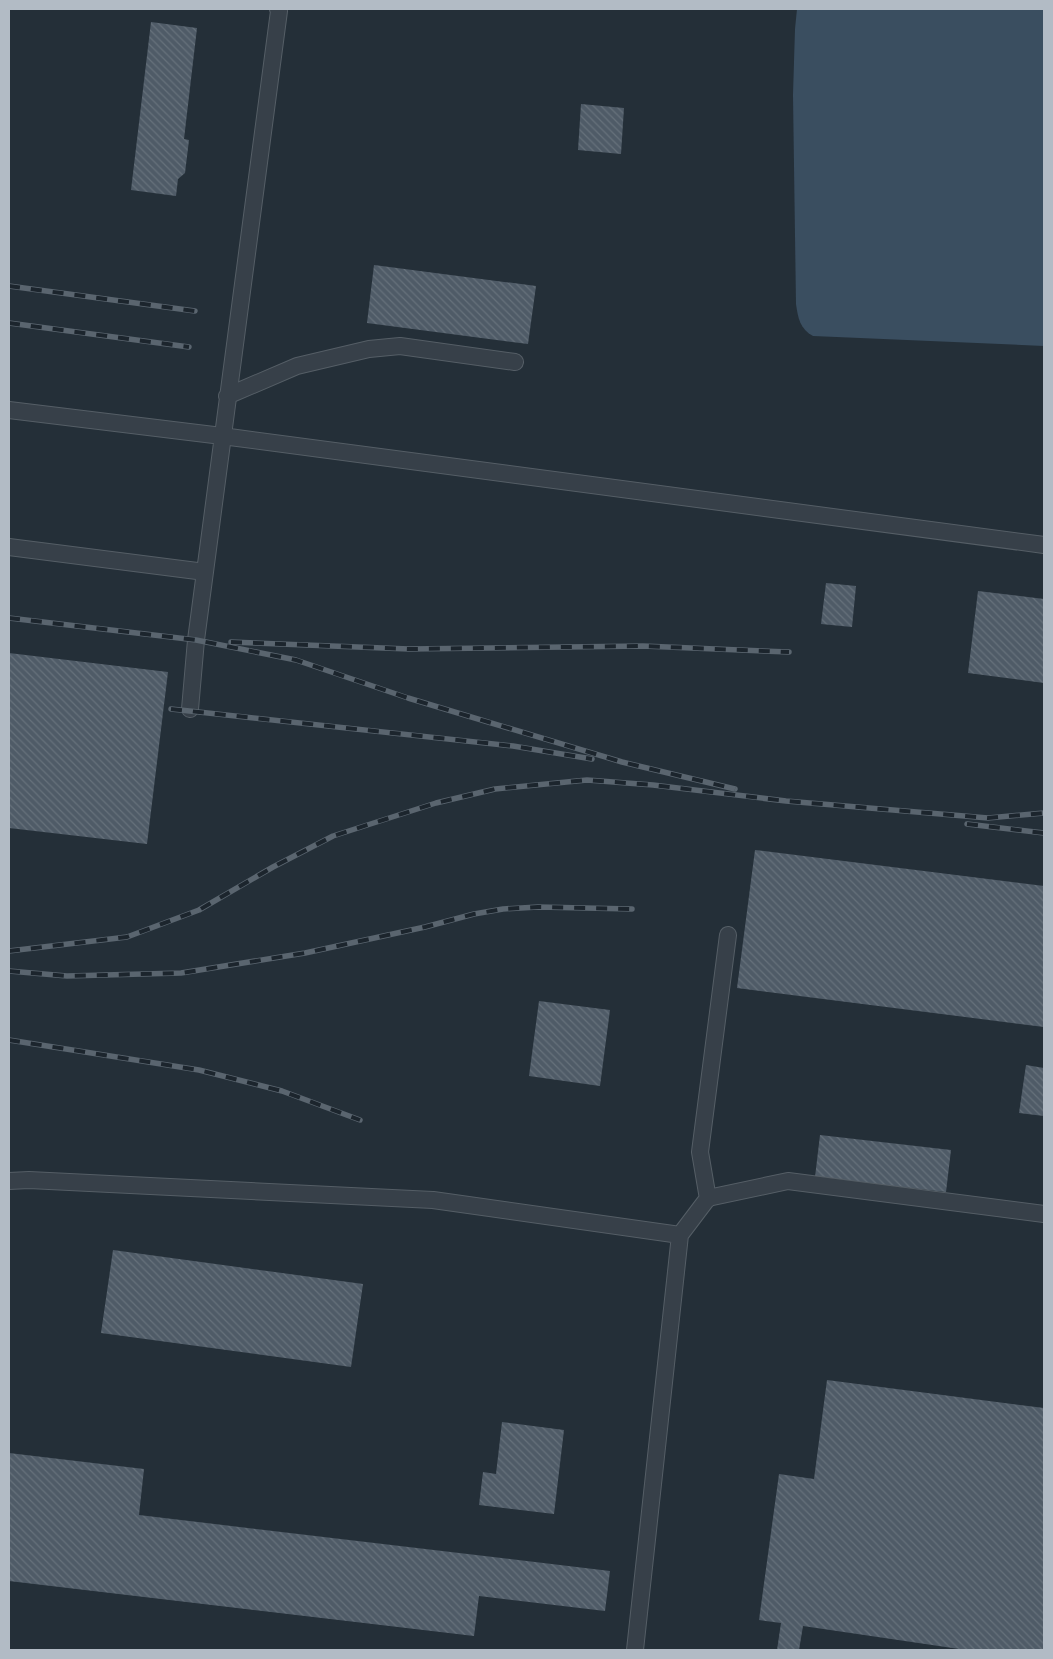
<svg xmlns="http://www.w3.org/2000/svg" width="1053" height="1659" viewBox="0 0 1053 1659" font-family="'Alegreya Sans',sans-serif">
  <style>
    .water { fill: #3a4e60 }
    .building { fill: url(#building-back-hatch) }
    .lines { fill: none; stroke-linecap: round; stroke-linejoin: round }
    .lane-casing { stroke: #555e66; stroke-width: 18 }
    .lane { stroke: #374049; stroke-width: 16 }
    .rail-casing { stroke: #5a656f; stroke-width: 5.5 }
    .rail { stroke: #1c252d; stroke-width: 4; stroke-dasharray: 11; stroke-linecap: butt }
  </style>
  <defs>
    <pattern id="building-back-hatch" width="6" height="6" patternUnits="userSpaceOnUse" patternTransform="scale(1.25)"><rect width="6" height="6" fill="#4f5b67"/><path d="M-1 5l2 2M0 0l6 6M5-1l2 2" fill="none" stroke="#66717b"/></pattern>
  </defs>
  <rect width="100%" height="100%" fill="#242f38"/>
  <!-- water -->
  <path class="water" d="M797,9H1044V346L813,336C800,329 798,318 796,304L793,95L795,29Z"/>
  <!-- building -->
  <path class="building" d="M151,22L197,28L184,139L189,140L185,173L178,179L176,196L131,190Z
    M581,104L624,108L621,154L578,150Z
    M374,265L536,286L528,344L367,323Z
    M826,583L856,586L852,627L821,624Z
    M978,591L1044,599V683L968,673Z
    M9,653L168,672L147,844L9,828Z
    M755,850L1044,886V1027L737,988Z
    M539,1001L610,1010L600,1086L529,1076Z
    M1026,1065L1044,1068V1116L1019,1113Z
    M820,1135L951,1150L946,1192L815,1177Z
    M113,1250L363,1284L351,1367L101,1333Z
    M827,1380L1044,1408V1650H966L803,1626L799,1650H777L781,1623L759,1620L779,1474L814,1479Z
    M502,1422L564,1430L554,1514L479,1505L483,1472L496,1474Z
    M9,1453L144,1469L139,1515L610,1571L605,1611L479,1596L474,1636L9,1581Z"/>
  <g class="lines">
    <defs>
      <path id="lane" d="M227,396L297,366L369,349L400,346L515,362
        M9,410L222,436L1044,545
        M9,547L205,572
        M190,709L196,640L279,11L278,9
        M9,1181L29,1180L433,1200L680,1235
        M708,1199L700,1152L728,935
        M635,1650L680,1235L708,1198L788,1181L1044,1214"/>
    </defs>
    <!-- lane casing -->
    <use href="#lane" class="lane-casing"/>
    <!-- lane -->
    <use href="#lane" class="lane"/>
    <defs>
      <path id="rail" d="M9,286L195,311
        M9,323L189,347
        M9,618L196,640L296,660L408,698L622,762L735,789
        M231,642L409,649L643,646L789,652
        M171,709L513,746L592,759
        M967,824L1044,833
        M9,951L127,937L199,910L273,867L333,836L436,803L495,789L587,780L653,785L786,801L988,818L1044,813
        M9,971L67,976L181,973L305,953L425,927L474,914L503,909L538,907L632,909
        M9,1040L199,1070L282,1091L360,1120"/>
    </defs>
    <!-- rail casing -->
    <use href="#rail" class="rail-casing"/>
    <!-- rail -->
    <use href="#rail" class="rail"/>
  </g>
  <!-- border -->
  <rect width="1053" height="1659" fill="none" stroke="#b2bbc5" stroke-width="20"/>
</svg>
